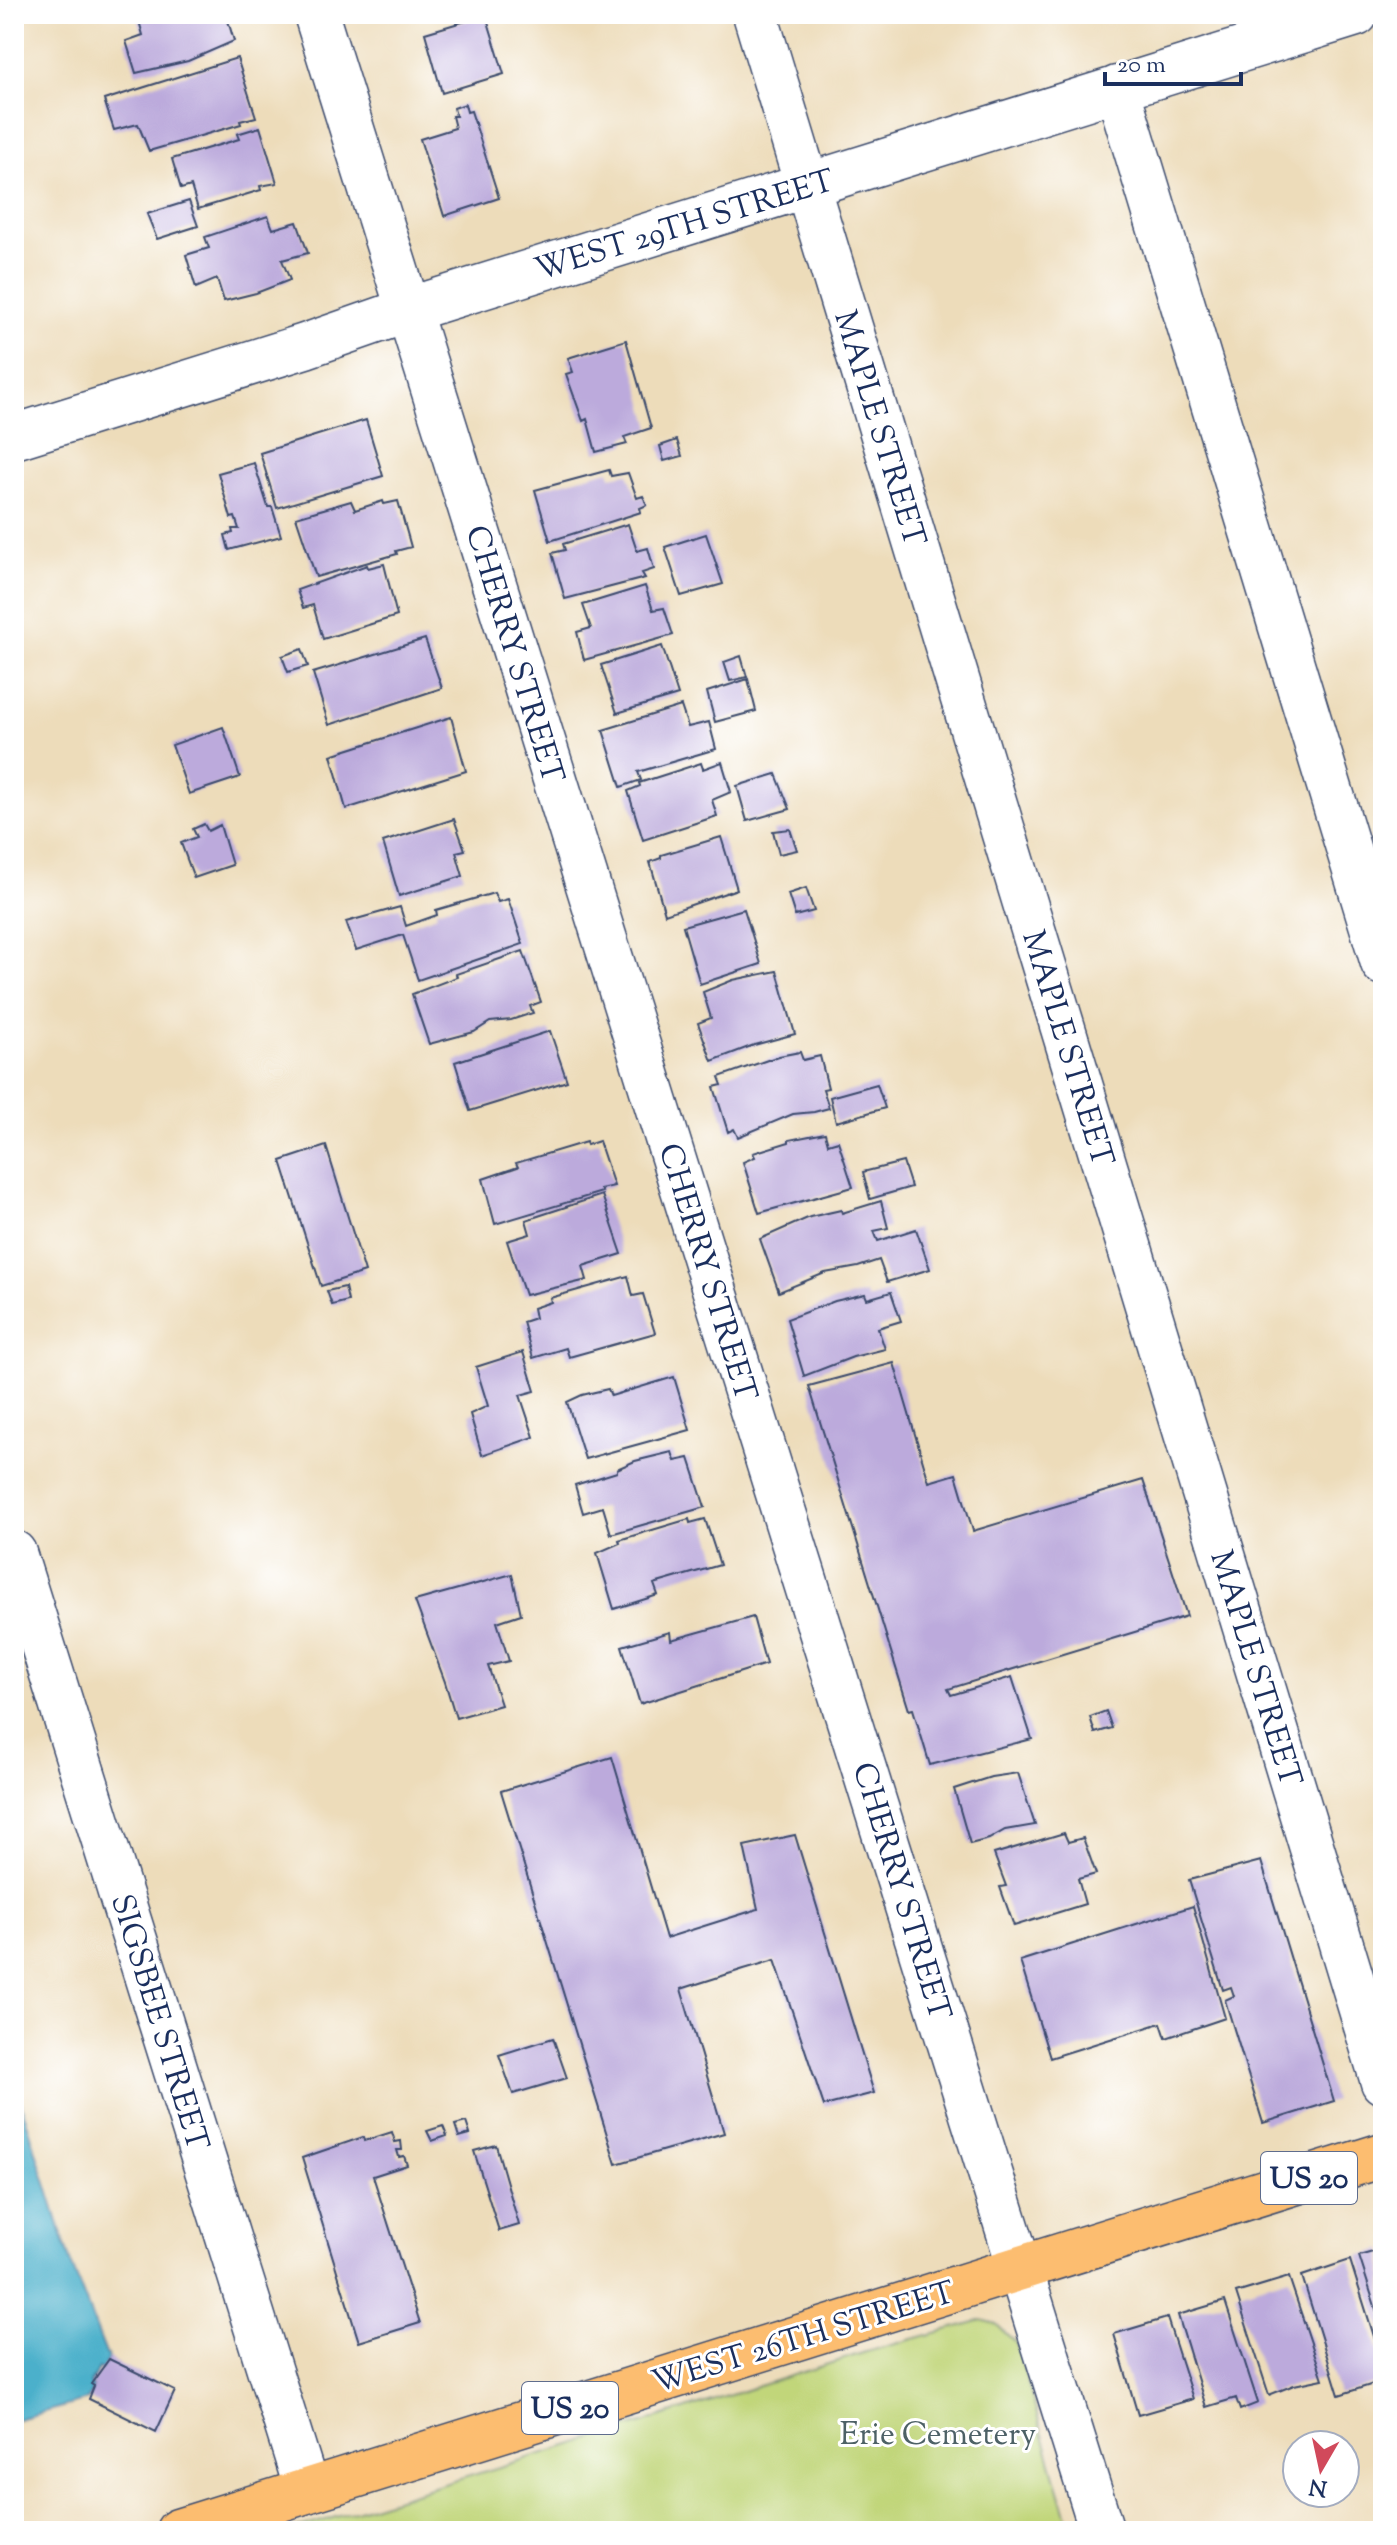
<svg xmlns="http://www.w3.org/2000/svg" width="1397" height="2545" viewBox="0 0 1397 2545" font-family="'Sorts Mill Goudy',serif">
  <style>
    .green { fill: #c1d67a; stroke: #6e826c; stroke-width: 2 }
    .water { fill: #4cb0cb; stroke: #347094; stroke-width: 2 }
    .building { fill: #bcaadc }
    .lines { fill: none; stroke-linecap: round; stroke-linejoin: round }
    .minor-casing { stroke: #3a496c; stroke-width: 47 }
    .major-casing { stroke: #3a496c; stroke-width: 47 }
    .minor { stroke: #fff; stroke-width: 44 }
    .major { stroke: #fcbd6f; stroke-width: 44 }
    .labels { text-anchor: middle; stroke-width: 6; stroke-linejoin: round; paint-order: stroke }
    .shield { fill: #fff; stroke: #5f6d8e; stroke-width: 2 }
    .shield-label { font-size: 30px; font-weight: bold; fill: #1b2f5e }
    .street-label { font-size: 32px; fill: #1b2f5e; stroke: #fff }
    .park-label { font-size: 32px; fill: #4d6166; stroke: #fff }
  </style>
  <rect width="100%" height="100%" fill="#fff"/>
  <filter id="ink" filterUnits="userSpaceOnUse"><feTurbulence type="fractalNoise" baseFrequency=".0125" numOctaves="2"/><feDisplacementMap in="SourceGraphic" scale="16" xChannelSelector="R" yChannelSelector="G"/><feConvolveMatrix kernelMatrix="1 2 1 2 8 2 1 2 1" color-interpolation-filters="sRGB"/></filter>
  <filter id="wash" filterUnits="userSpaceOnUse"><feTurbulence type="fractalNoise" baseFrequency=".006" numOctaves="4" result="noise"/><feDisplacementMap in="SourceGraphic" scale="32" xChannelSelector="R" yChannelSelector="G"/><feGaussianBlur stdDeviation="1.8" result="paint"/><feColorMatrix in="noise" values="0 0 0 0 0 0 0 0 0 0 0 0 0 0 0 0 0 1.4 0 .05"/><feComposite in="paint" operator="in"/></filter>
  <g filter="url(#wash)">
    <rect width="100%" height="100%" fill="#eddcba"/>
    <!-- green -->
    <path class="green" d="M982,2320L996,2324L1016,2343L1071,2531H290L630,2427L866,2352Z"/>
    <!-- water -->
    <path class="water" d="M14,2080L70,2261L108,2359L102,2370L98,2369L90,2384L93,2387L88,2400L14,2420Z"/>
    <g id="blocks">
      <!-- building -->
      <path class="building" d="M137,14H226L234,41L188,61L136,73L126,41L143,35Z
        M486,15L504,74L442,93L425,33Z
        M237,58L256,117L240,121L241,124L149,151L138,124L114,130L104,100Z
        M465,104L467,112L471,111L499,198L444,216L420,139L455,128L452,116H456L454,108Z
        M260,127L277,183L260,186L261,190L198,209L191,186L181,189L172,159L239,139L237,134Z
        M189,201L198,226L157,239L147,214Z
        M268,216L273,229L297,222L308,253L282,260L290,280L256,293L224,301L217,279L196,288L186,255L209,248L205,237Z
        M626,340L651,428L624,437L627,444L596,452L587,419L583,421L566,374L573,372L568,358Z
        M366,420L383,476L277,508L260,453Z
        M677,440L682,456L664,461L660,446Z
        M254,463L268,507H272L281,536L229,550L225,535L233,533L232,529H239L235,517L231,518L218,473Z
        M609,470L611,476L628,473L637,498L643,496L647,505L640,508L641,512L550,541L535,490Z
        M351,501L355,510L383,501L384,504L398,501L411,547L396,551L397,554L316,577L296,517Z
        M628,524L637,551L648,548L654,569L642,573L645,578L565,599L552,553L565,550L563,544Z
        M706,534L723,584L681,596L665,547Z
        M384,564L397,616L323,639L313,605L303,608L297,590L367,565L368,568Z
        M645,586L653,610L664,608L673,635L584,660L577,632L591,628L583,605Z
        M425,639L442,688L329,725L313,673Z
        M662,646L678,695L617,713L601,665Z
        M302,649L308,666L288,672L282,656Z
        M741,656L747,677L730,681L724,662Z
        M748,679L756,711L715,722L707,692Z
        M681,706L688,727L709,722L716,749L638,772L641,780L621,787L603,730Z
        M451,717L466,771L346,809L331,755Z
        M223,727L240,777L189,794L172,745Z
        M722,762L731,792L712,800L717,816L643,840L628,791L640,786L639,783L701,763L703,769Z
        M776,774L790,809L747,821L737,786Z
        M454,819L465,850L456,852L463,876L399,896L383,842Z
        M204,824L208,831L220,825L232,865L194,878L181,843L197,837L193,829Z
        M790,829L797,850L779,854L773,831Z
        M721,837L737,889L665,914L650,862L661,858V855Z
        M806,888L814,911L795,916L788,894Z
        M494,893L498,902L508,899L523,944L418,980L403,935L356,950L346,922L400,907L406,926L437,915L436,910Z
        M744,909L761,964L700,984L683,926Z
        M523,951L541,1002L530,1006L533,1013L511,1020L490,1022L474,1032L429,1044L412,994L457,977L456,974Z
        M777,971L795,1034L754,1045L712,1061L698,1023L711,1018L703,992L733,980Z
        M550,1031L567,1081L470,1111L455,1062Z
        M800,1052L803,1060L820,1056L828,1088L823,1089L829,1108L814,1112L793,1114L738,1137L734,1129L728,1132L714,1087L722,1085L719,1077L779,1056Z
        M877,1084L885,1108L836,1122L830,1097Z
        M825,1133L828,1144L838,1141L853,1187L759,1213L743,1162L755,1157L753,1153L789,1142V1140Z
        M599,1141L614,1186L600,1189L602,1192L495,1224L483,1179L518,1167L516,1163L586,1142L587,1145Z
        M326,1146L365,1272L321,1286L281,1161Z
        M903,1162L911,1187L870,1199L863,1172Z
        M602,1195L622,1254L583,1266L587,1280L525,1295L507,1241L530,1234L526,1220Z
        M881,1201L888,1228L874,1231L878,1241L916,1229L930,1269L887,1282L879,1260L858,1267L825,1273L779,1292L760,1239L810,1217L841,1210L842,1213Z
        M628,1276L633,1296L643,1294L655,1333L569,1357L566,1348L533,1358L523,1322L535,1318L533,1308L551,1302L550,1298Z
        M345,1287L348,1301L332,1305L327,1291Z
        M891,1292L901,1321L878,1328L885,1349L853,1357L804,1376L787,1319L835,1301L865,1294L867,1299Z
        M523,1352L535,1391L520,1395L534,1437L482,1455L470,1414L488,1406L476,1367Z
        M894,1363L929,1482L956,1474L973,1531L1143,1480L1187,1616L948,1689L951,1695L1012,1677L1032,1739L930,1765L913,1709L909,1710L809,1386Z
        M674,1377L690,1430L585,1459L567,1402L582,1395L608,1389L611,1396Z
        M672,1452L675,1461L689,1458L705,1507L611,1534L603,1507L583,1513L575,1485L617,1472V1469L635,1461Z
        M689,1519L690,1523L705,1519L720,1565L654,1584L658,1595L614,1609L597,1553L620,1543L619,1540Z
        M512,1574L521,1614L497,1622L509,1661L488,1666L501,1705L456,1718L445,1682L415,1601Z
        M753,1617L766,1664L640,1704L622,1646L670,1632L671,1640Z
        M1106,1711L1112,1728L1095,1733L1090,1717Z
        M612,1757L666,1938L758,1909L744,1846L795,1835L874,2093L824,2106L775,1960L744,1969L681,1989L724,2133L616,2164L501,1791Z
        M1018,1773L1035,1825L1005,1830L989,1839L970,1844L954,1789L991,1777Z
        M1064,1833L1068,1842L1083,1838L1096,1874L1078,1879L1085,1904L1014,1926L1000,1887L1006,1886L994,1854Z
        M1261,1861L1334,2101L1263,2123L1225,2000L1234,1996L1231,1987L1223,1990L1189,1880Z
        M1193,1906L1225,2018L1166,2038L1161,2023L1050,2058L1020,1961Z
        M553,2038L567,2078L513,2094L499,2055Z
        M466,2122L470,2134L459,2137L455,2125Z
        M443,2126L447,2136L432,2141L427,2131Z
        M392,2132L395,2142L401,2141L402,2150H397L399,2157L404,2156L407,2165L373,2176L420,2323L359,2342L302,2158L363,2137L364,2141Z
        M496,2145L519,2225L499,2231L474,2151Z
        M1383,2249V2328H1382L1359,2256Z
        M1350,2260L1383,2365V2381L1339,2395L1302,2276Z
        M1289,2277L1323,2379L1294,2385L1269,2395L1236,2293Z
        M1225,2301L1258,2403L1240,2410L1236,2398L1206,2407L1178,2315Z
        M1167,2318L1193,2399L1138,2415L1114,2334Z
        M109,2359L175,2391L156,2432L89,2399L94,2386L91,2384Z"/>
    </g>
  </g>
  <g filter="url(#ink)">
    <use href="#blocks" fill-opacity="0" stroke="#3a496c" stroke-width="2"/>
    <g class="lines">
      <defs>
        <path id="minor" d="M316,14L1102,2531
          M755,14L1383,2082
          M1117,88L1383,963
          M14,437L305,346L408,310L1356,14
          M14,1553L307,2490"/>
        <path id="major" d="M178,2531L1383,2155"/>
      </defs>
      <!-- minor casing -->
      <use href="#minor" class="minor-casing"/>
      <!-- major casing -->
      <use href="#major" class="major-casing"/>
      <!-- minor -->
      <use href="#minor" class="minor"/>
      <!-- major -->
      <use href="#major" class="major"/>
    </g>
  </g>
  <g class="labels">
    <!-- shield labels -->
    <g class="shield">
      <rect x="1261" y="2152" width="96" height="52" rx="6"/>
      <rect x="522" y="2382" width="96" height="52" rx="6"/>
    </g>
    <g class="shield-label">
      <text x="1309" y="2188">US 20</text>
      <text x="570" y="2418">US 20</text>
    </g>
    <!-- street labels -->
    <g class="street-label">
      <text transform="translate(684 224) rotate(-17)" y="11">WEST 29TH STREET</text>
      <text transform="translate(881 428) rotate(73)" y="11">MAPLE STREET</text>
      <text transform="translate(516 654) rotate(73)" y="11">CHERRY STREET</text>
      <text transform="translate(1069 1048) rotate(73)" y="11">MAPLE STREET</text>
      <text transform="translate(709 1272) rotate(73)" y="11">CHERRY STREET</text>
      <text transform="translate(1257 1668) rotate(73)" y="11">MAPLE STREET</text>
      <text transform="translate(903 1891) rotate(73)" y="11">CHERRY STREET</text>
      <text transform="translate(161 2022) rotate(73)" y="11">SIGSBEE STREET</text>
      <text transform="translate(803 2336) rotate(-17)" y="11">WEST 26TH STREET</text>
    </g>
    <!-- park labels -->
    <g class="park-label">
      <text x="938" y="2444">Erie Cemetery</text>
    </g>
  </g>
  <!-- margin -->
  <rect width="1397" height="2545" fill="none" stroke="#fff" stroke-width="48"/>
  <!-- north arrow -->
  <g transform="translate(1321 2469) rotate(189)"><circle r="38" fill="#ffffff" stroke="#a4acbf" stroke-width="2"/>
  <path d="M0-6L14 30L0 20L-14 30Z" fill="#d1495b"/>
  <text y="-12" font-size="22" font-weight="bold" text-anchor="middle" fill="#1b2f5e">N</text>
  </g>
  <!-- scale -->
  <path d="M1105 72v12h136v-12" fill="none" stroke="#1b2f5e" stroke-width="4"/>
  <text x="1117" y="72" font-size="24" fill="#1b2f5e" stroke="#ffffff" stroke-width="6" paint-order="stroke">20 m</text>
</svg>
